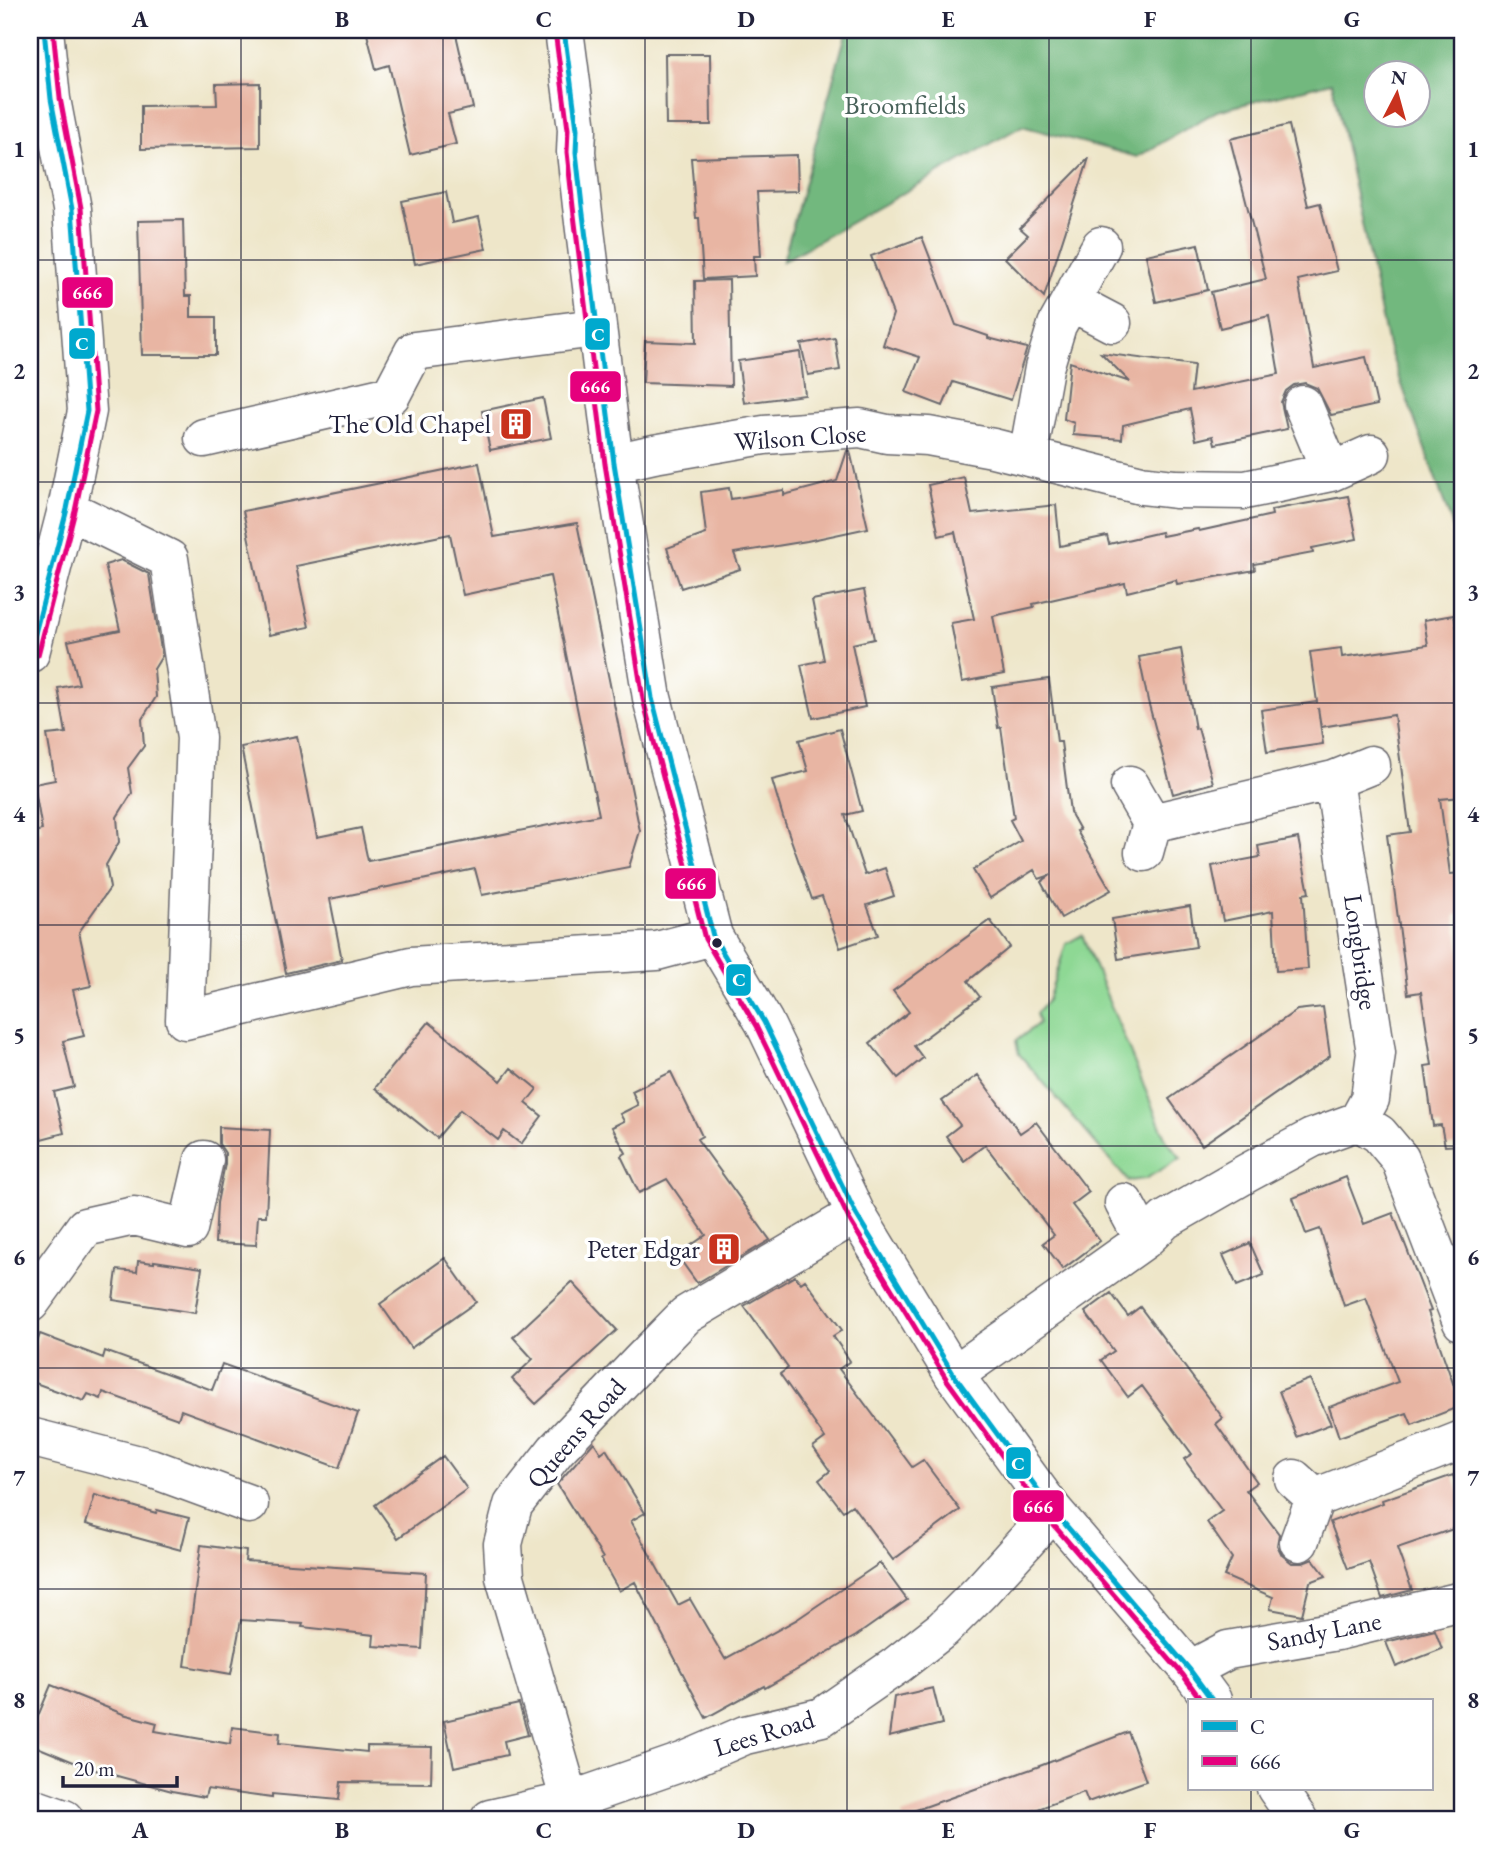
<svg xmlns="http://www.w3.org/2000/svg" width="1492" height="1849" viewBox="0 0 1492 1849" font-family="'EB Garamond',serif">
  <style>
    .green { fill: #8ed894; stroke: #587d68; stroke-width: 2 }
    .forest { fill: #72b87e; stroke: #4a6d5c; stroke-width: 2; fill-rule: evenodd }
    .building { fill: #e8b5a3 }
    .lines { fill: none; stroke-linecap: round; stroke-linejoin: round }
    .minor-casing { stroke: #69676d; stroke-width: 41 }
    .major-casing { stroke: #69676d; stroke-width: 41 }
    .minor { stroke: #fff; stroke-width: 38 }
    .major { stroke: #fff; stroke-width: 38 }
    .bus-1-casing { stroke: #fff; stroke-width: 10 }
    .bus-2-casing { stroke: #fff; stroke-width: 10 }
    .bus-1 { stroke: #00a9ce; stroke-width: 5 }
    .bus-2 { stroke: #e5007d; stroke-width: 5 }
    .grid { fill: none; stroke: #22223b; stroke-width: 2; stroke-opacity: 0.55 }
    .bus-dot { fill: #22223b; stroke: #fff; stroke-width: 2.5 }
    .labels { text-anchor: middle; stroke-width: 7; stroke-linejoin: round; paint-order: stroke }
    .park-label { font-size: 26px; fill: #48625a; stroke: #fff }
    .poi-label { font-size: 26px; fill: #22223b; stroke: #fff; text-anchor: end }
    .street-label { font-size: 26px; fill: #22223b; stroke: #fff }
    .line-badge { stroke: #fff; stroke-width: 2.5 }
    .badge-label { font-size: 19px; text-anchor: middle; font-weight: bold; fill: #fff }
    .neatline { fill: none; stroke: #22223b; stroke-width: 2.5 }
    .grid-label { font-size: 23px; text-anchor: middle; font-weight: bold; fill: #22223b }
  </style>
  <rect width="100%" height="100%" fill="#fff"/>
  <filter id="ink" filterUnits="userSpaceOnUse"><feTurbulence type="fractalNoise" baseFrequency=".0143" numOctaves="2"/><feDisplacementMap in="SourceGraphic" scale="14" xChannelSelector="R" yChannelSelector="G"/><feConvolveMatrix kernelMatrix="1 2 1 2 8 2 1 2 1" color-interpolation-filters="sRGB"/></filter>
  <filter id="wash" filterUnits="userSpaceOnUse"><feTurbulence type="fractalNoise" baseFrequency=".00686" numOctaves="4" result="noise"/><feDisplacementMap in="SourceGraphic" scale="28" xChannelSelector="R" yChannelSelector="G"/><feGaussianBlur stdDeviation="1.57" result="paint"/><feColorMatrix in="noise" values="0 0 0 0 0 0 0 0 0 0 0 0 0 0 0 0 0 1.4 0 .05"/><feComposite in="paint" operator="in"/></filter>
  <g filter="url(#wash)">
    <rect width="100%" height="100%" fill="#eee6c9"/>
    <!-- green -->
    <path class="green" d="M1082,935L1166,1140L1181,1158L1145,1179L1128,1181L1019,1054L1016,1041L1039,1023L1036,1014L1048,1000L1066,944Z"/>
    <!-- forest -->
    <path class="forest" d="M847,30H1462V552L1388,346L1332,82L1217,111L1137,157L1022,126L783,261ZM1376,74H1418V116H1376Z"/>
    <g id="blocks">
      <!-- building -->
      <path class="building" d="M366,30H455L473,108L448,114L456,144L410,155L389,65L376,69Z
        M665,54H710L711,125H666Z
        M260,83V147L141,149V106L217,105L216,84Z
        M1289,125L1308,206L1320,203L1337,271L1298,280L1314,368L1366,357L1377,405L1331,415L1317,388L1305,383L1294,385L1286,391L1281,402L1287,429L1215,444L1213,436L1196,440L1190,409L1123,425L1122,439L1073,435L1074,423L1064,419L1070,362L1130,382L1101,353L1194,365L1191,392L1279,374L1269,316L1220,328L1211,292L1266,279L1230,139Z
        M797,155L798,191L757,192L761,256H754L755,276L703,279L699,218H696L691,158Z
        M1089,158L1044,297L1005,258L1028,235L1020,228Z
        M446,192L452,223L479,217L486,249L415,264L402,201Z
        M183,220L185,296H191V317H216V355H142L138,221Z
        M922,237L956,325L988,336V338L1027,348L1011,400L953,382L943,406L906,392L920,357L883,345L893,314L871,256Z
        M1198,244L1208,290L1156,302L1146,255Z
        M729,280L731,386L643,383L645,341L696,343L695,281Z
        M835,338L840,370L808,375L801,344Z
        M800,352L805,395L744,403L738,361Z
        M543,398L551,438L490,450L482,411Z
        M847,451H850L868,528L807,541L734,553L740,569L681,588L667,548L706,534L701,492L729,488L731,499L784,490V495L837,481Z
        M479,463L494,537L577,523L640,831L629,867L482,895L475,869L330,899L342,960L286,973L241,747L297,736L317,837L361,828L368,861L599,815L550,576L463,595L450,534L296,566L309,627L269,635L243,511Z
        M964,477L972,514L1056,505L1060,546L1107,536L1109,544L1161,532L1162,536L1198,529L1199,531L1272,515L1271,510L1348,496L1357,539L1312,548L1313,553L1254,564L1255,570L1177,584L1176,580L1127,592L1125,583L1033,604L1034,607L993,616L1004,674L962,682L951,623L974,619L955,532L939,536L928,485Z
        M121,560L149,574L162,656L154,669L156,697L142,719L144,746L128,768L132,793L117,817L119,842L106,865L110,888L79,932L91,986L73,990L84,1036L63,1041L74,1087L54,1092L64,1133L30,1142V833L42,830L34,784L55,780L47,735L66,733L58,688L79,684L68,641L120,630L105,565Z
        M864,590L874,639L852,644L865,707L813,718L801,665L824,660L812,600Z
        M1454,615L1459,637H1462V797L1440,799L1450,874L1462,873V914L1455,915L1462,967V1145L1445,1146L1441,1125L1433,1126L1425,1066L1432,1065L1421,992L1408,994L1387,835L1410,832L1394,715L1321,727L1318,708L1323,744L1267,752L1261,710L1317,702L1310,652L1341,648L1342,657L1428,645L1424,620Z
        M1181,649L1195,729L1198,728L1213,783L1173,794L1148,701L1139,657Z
        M1049,679L1057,742H1061L1070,812L1080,830L1077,831L1111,890L1061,918L1041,882L1051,875L1039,879L1034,870L990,898L973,870L1021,841L1010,820L1014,818L1001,727L998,728L992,687Z
        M840,729L862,811L845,815L865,875L885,868L894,896L867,905L878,935L840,948L822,896L812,899L783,817L772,780L808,771L799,740Z
        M1298,838L1309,893L1303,894L1308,969L1276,971L1273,911L1223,921L1212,866L1260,857L1258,846Z
        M1190,906L1196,947L1118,959L1112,919Z
        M990,920L1010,947L968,981L980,997L914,1046L923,1058L898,1078L870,1043L909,1012L893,991Z
        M1323,1007L1330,1056L1202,1145L1169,1099L1297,1010Z
        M429,1022L501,1081L511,1068L537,1089L526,1103L542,1116L521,1144L504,1131L498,1140L460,1110L437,1138L375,1088Z
        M671,1072L702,1136L697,1139L770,1240L697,1283L677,1255L706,1235L667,1179L639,1193L621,1156L626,1153L612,1127L624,1121L620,1114L638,1105L632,1091Z
        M978,1075L1020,1133L1036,1122L1089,1192L1072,1205L1100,1241L1063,1269L1043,1243L1054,1235L985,1145L964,1161L946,1136L960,1125L942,1101Z
        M219,1127L270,1130L266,1216H258L256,1245L215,1243L217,1203L225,1164V1153L219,1144Z
        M1346,1177L1364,1224L1393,1213L1431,1311L1428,1312L1461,1406L1412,1425L1407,1413L1339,1437L1329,1407L1398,1382L1366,1298L1344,1306L1320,1229L1306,1234L1293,1198Z
        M1250,1243L1264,1275L1237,1286L1223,1255Z
        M445,1258L476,1302L411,1348L380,1304Z
        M138,1261L154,1263V1261L202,1268L195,1313L113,1300L117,1270L137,1272Z
        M795,1276L801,1283L805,1280L842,1330L833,1336L850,1361L839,1369L912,1467L923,1460L960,1510L893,1560L852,1505L843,1511L819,1480L830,1471L813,1447L825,1438L780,1374L788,1368L744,1306Z
        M572,1282L617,1330L536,1404L512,1379L533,1359L513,1337Z
        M1111,1293L1128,1316L1140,1307L1223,1418L1216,1424L1257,1482L1246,1490L1279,1534L1277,1545L1282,1555L1292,1563H1303L1313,1559L1326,1576L1310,1582L1302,1615L1270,1609L1273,1597L1224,1576L1232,1558L1207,1522L1222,1511L1184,1459L1192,1454L1142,1386L1128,1397L1101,1360L1114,1351L1085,1312Z
        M40,1334L103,1358L105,1351L212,1390L222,1364L358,1413L339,1468L181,1410L178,1419L103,1392L101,1399L88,1394L84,1401L30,1381V1362Z
        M1310,1379L1331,1424L1297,1437L1279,1391Z
        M594,1442L601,1453L606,1449L645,1513L631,1521L678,1605L690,1599L725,1659L796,1620L880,1563L907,1600L856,1636L765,1688L764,1686L706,1718L635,1582L619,1591L601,1559L603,1558L557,1484Z
        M443,1456L467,1489L398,1538L375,1505Z
        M1453,1475L1462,1500V1526L1397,1548L1412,1590L1382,1598L1369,1562L1348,1569L1330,1522L1383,1503L1382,1500Z
        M95,1495L156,1513L157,1510L189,1518L181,1550L86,1524Z
        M201,1545L246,1551L245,1561L426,1573L422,1649L373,1646L374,1635L302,1627L303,1624L241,1620L231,1674L185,1666Z
        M1435,1630L1442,1649L1396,1667L1386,1642Z
        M51,1685L123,1714L157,1723L155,1731L230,1744L232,1727L280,1733L279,1743L367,1752V1746L432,1747L431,1783L341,1782L339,1800L272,1794V1798L207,1789L205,1797L172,1791L88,1768L30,1744V1735Z
        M933,1688L942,1724L889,1737L894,1697Z
        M519,1704L528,1735L504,1741L507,1755L454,1767L444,1721Z
        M1128,1732L1146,1781L1088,1802L1084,1792L1024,1814L1026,1819H903L902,1815L1037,1767Z"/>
    </g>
  </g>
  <g filter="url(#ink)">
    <use href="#blocks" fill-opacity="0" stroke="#69676d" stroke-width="2"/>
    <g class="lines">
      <defs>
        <path id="minor" d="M1072,302L1112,323
          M1303,405L1331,472
          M204,438L391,395L414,351L596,328
          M1028,456L1044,368L1057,325L1101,246
          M614,463L654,454L764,435L860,428L887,434L928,436L993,448L1141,485L1175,489L1245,490L1331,472L1371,454
          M67,509L169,559L196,738L185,1020L411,966L657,951L713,936
          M30,653L67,509L87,411L72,209L51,99L44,30
          M1334,780L1376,1053L1370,1099L1358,1121
          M1130,785L1152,823L1144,852
          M1152,823L1334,780L1371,765
          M1124,1203L1144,1240
          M30,1303L85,1227L134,1216L188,1229L204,1160
          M954,1375L1144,1240L1165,1220L1247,1173L1312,1138L1358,1121L1379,1134L1400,1159L1462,1322
          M30,1437L151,1468L249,1504
          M1294,1479L1315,1498L1299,1542
          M1315,1498L1462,1440
          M1190,1670L1228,1650L1337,1631L1462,1601
          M570,1801L505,1577L503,1544L513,1505L556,1450L640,1362L686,1315L856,1214
          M30,1807L64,1819
          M490,1819L570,1801L685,1761L745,1735L822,1717L897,1665L943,1629L981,1591L1038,1528L1052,1509"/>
        <path id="major" d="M564,30L577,129L576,152L582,206L614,463L652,698L713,936L764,1022L856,1214L954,1375L1052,1509L1190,1670L1212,1700
          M1276,1788L1298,1819"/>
      </defs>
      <!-- minor casing -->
      <use href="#minor" class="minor-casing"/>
      <!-- major casing -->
      <use href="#major" class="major-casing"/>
      <!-- minor -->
      <use href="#minor" class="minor"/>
      <!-- major -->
      <use href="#major" class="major"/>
      <defs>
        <path id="bus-1" d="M564,30L577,129L576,152L582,206L614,463L652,698L713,936L764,1022L856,1214L954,1375L1052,1509L1190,1670L1212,1700
          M30,653L67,509L87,411L72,209L51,99L44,30"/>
        <path id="bus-2" d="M555,31L568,129L567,152L573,207L605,464L643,699L705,939L756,1026L849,1219L947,1380L1045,1515L1183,1675L1201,1700
          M38,655L75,511L96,411L81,208L60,98L53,30"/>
      </defs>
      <!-- bus-1 casing -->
      <use href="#bus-1" class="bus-1-casing"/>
      <!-- bus-2 casing -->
      <use href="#bus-2" class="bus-2-casing"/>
      <!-- bus-1 -->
      <use href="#bus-1" class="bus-1"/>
      <!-- bus-2 -->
      <use href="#bus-2" class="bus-2"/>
    </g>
  </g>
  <!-- grid -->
  <path class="grid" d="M241,30V1819M443,30V1819M645,30V1819M847,30V1819M1049,30V1819M1251,30V1700M30,260H1462M30,482H1462M30,703H1462M30,925H1462M30,1146H1462M30,1368H1462M30,1589H1462M1251,1788V1819"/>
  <!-- icons -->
  <defs>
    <symbol id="building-square" viewBox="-11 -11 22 22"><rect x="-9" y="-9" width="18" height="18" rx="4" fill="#c8321e" stroke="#fff"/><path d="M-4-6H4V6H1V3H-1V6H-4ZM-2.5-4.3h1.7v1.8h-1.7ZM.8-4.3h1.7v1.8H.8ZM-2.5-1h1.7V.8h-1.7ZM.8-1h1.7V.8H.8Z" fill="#fff"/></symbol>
  </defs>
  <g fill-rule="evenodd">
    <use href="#building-square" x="497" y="405" width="38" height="38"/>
    <use href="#building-square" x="705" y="1230" width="38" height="38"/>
  </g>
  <!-- markers -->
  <circle class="bus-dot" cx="717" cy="943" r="6"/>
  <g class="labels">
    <!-- park labels -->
    <g class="park-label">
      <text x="905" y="114">Broomfields</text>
    </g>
    <!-- poi labels -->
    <g class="poi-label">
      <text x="491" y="433">The Old Chapel</text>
      <text x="700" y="1258">Peter Edgar</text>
    </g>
    <!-- street labels -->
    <g class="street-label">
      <text transform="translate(800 437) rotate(-4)" y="9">Wilson Close</text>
      <text transform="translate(1361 952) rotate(82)" y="9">Longbridge</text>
      <text transform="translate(576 1433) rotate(-49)" y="9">Queens Road</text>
      <text transform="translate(1324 1631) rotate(-11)" y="9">Sandy Lane</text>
      <text transform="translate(764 1733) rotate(-17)" y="9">Lees Road</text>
    </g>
  </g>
  <g class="line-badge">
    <rect x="61" y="276" width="53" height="33" rx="7" fill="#e5007d"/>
    <rect x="584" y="317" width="27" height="34" rx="7" fill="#00a9ce"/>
    <rect x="68" y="327" width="28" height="33" rx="7" fill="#00a9ce"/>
    <rect x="569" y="370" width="53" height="33" rx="7" fill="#e5007d"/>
    <rect x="664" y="867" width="53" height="33" rx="7" fill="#e5007d"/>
    <rect x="725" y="963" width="27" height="34" rx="7" fill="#00a9ce"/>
    <rect x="1005" y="1446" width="27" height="34" rx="7" fill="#00a9ce"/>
    <rect x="1012" y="1489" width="53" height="34" rx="7" fill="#e5007d"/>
  </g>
  <g class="badge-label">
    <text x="87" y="299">666</text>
    <text x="598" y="341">C</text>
    <text x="82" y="350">C</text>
    <text x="595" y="393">666</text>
    <text x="691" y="890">666</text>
    <text x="739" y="986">C</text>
    <text x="1018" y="1470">C</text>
    <text x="1038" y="1513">666</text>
  </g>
  <!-- margin -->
  <rect width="1492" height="1849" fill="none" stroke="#fff" stroke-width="77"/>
  <!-- legend -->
  <rect x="1188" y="1699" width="245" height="91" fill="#ffffff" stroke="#a7a7b1" stroke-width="2"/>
  <rect x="1202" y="1721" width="35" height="10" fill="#00a9ce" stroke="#a7a7b1" stroke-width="2"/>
  <text x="1250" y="1734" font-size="21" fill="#22223b">C</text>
  <rect x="1202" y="1756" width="35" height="10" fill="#e5007d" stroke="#a7a7b1" stroke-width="2"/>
  <text x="1250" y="1769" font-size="21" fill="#22223b">666</text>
  <!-- north arrow -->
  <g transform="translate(1397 94) rotate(6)"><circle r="33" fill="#ffffff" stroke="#a7a7b1" stroke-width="2"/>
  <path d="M0-5L12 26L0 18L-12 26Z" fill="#c8321e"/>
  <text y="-10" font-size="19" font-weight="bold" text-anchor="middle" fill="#22223b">N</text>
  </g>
  <!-- scale -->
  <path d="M63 1776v10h114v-10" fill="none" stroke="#22223b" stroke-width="3.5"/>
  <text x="74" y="1776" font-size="21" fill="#22223b" stroke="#ffffff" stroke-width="5" paint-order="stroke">20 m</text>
  <rect x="38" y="38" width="1416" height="1773" class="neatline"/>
  <g class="grid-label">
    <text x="140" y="27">A</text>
    <text x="342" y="27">B</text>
    <text x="544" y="27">C</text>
    <text x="746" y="27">D</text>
    <text x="948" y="27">E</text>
    <text x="1150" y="27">F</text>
    <text x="1352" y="27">G</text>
    <text x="19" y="157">1</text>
    <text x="1473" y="157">1</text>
    <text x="19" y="379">2</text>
    <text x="1473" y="379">2</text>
    <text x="19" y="600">3</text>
    <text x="1473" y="600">3</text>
    <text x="19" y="822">4</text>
    <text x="1473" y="822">4</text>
    <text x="19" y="1043">5</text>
    <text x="1473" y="1043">5</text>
    <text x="19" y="1265">6</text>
    <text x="1473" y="1265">6</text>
    <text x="19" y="1486">7</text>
    <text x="1473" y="1486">7</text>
    <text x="19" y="1708">8</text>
    <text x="1473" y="1708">8</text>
    <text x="140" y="1838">A</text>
    <text x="342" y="1838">B</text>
    <text x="544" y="1838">C</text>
    <text x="746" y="1838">D</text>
    <text x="948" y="1838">E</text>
    <text x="1150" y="1838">F</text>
    <text x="1352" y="1838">G</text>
  </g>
</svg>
